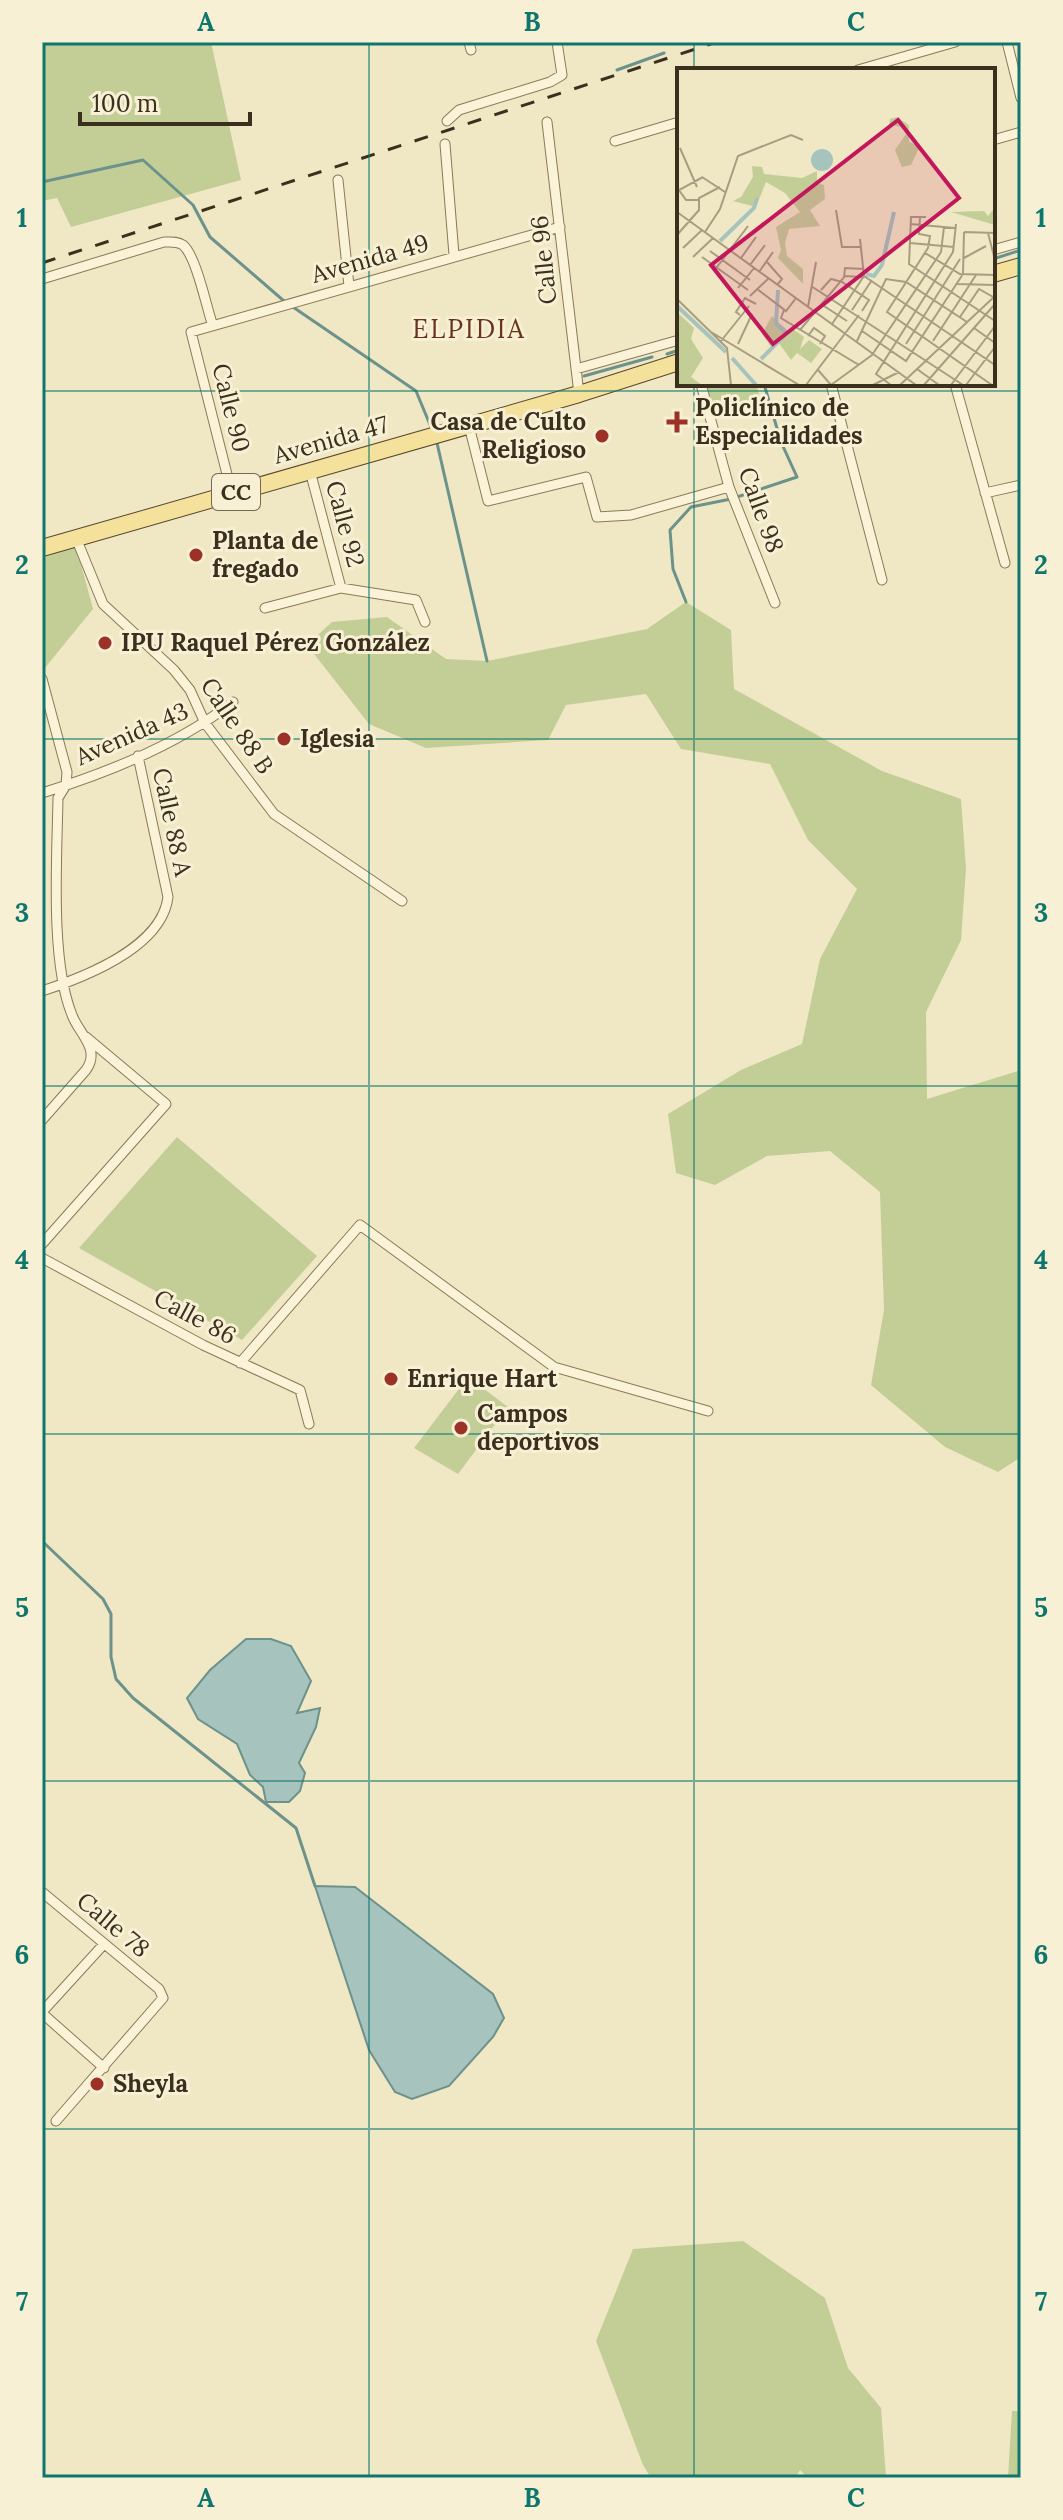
<svg xmlns="http://www.w3.org/2000/svg" width="1063" height="2520" viewBox="0 0 1063 2520" font-family="Lora,serif">
  <style>
    .green { fill: #c3ce97 }
    .water { fill: #a6c3bd; stroke: #6c928c; stroke-width: 2 }
    .lines { fill: none; stroke-linecap: round; stroke-linejoin: round }
    .stream { stroke: #6c928c; stroke-width: 3 }
    .street-casing { stroke: #8b7959; stroke-width: 11 }
    .primary-casing { stroke: #59462e; stroke-width: 18 }
    .street { stroke: #faf3d8; stroke-width: 9 }
    .primary { stroke: #f4e19b; stroke-width: 16 }
    .rail { stroke: #3b2f1e; stroke-width: 3; stroke-dasharray: 14 14; stroke-linecap: butt }
    .grid { fill: none; stroke: #0f766e; stroke-width: 2; stroke-opacity: 0.55 }
    .poi-dot { fill: #9c3227; stroke: #f7f0d4; stroke-width: 3 }
    .labels { text-anchor: middle; stroke-width: 6; stroke-linejoin: round; paint-order: stroke }
    .shield { fill: #f7f0d4; stroke: #736955; stroke-width: 2 }
    .shield-label { font-size: 22px; font-weight: bold; fill: #3b2f1e }
    .street-label { font-size: 24px; fill: #3b2f1e; stroke: #f7f0d4 }
    .poi-label { font-size: 24px; font-weight: bold; fill: #3b2f1e; stroke: #f7f0d4; text-anchor: start }
    .neighbourhood-label { font-size: 26px; letter-spacing: 2px; fill: #69331c; stroke: #f7f0d4 }
    .inset-river { fill: none; stroke: #a6c3bd; stroke-width: 4 }
    .inset-road { fill: none; stroke: #a89d82; stroke-width: 2 }
    .view { fill: #c2185b; fill-opacity: 0.15; stroke: #c2185b; stroke-width: 4 }
    .inset-edge { fill: none; stroke: #3b2f1e; stroke-width: 4 }
    .neatline { fill: none; stroke: #0f766e; stroke-width: 3 }
    .grid-label { font-size: 26px; text-anchor: middle; font-weight: bold; fill: #0f766e }
  </style>
  <rect width="100%" height="100%" fill="#f0e7c4"/>
  <!-- green -->
  <path class="green" d="M42,42H211L241,180L71,227L57,198L42,201Z
    M704,384H756L760,397L712,411Z
    M76,546L93,609L44,669L42,555Z
    M686,602L731,630L734,689L882,771L961,799L966,869L961,940L926,1012L927,1099L1021,1070V1457L998,1472L945,1447L871,1385L884,1310L880,1192L830,1151L767,1156L715,1185L676,1173L668,1114L741,1070L802,1044L820,959L857,889L808,840L770,764L681,749L646,694L566,705L548,740L426,748L369,724L307,645L332,622L387,617L446,659L487,661L647,629Z
    M177,1137L317,1256L242,1340L79,1248Z
    M468,1377L508,1407L458,1474L414,1448Z
    M743,2241L825,2298L848,2368L881,2408L886,2478H808L800,2470L795,2478H651L643,2465L596,2341L633,2249Z
    M1012,2411H1021V2478H1008Z"/>
  <!-- water -->
  <path class="water" d="M246,1639H271L291,1646L311,1681L297,1713L320,1708L316,1727L299,1763L305,1773L300,1791L289,1802H266L263,1787L250,1775L237,1744L198,1719L187,1698L210,1670Z
    M315,1886L355,1887L493,1994L504,2018L493,2037L449,2086L412,2099L395,2092L369,2050Z"/>
  <g class="lines">
    <!-- stream -->
    <path class="stream" d="M617,70L664,53
      M42,182L143,160L193,205L210,237L284,301
      M993,259L1021,250
      M290,305L416,391L433,432
      M667,354L679,350
      M584,376L652,357
      M437,443L487,661
      M737,497L797,477L781,442L764,384
      M686,602L673,569L670,530L691,507L731,499
      M42,1541L103,1599L111,1614V1657L116,1679L133,1698L296,1828L315,1886"/>
    <defs>
      <path id="street" d="M469,42L471,50
        M1007,42L1021,98
        M858,70L955,42
        M447,121L459,110L550,82L562,75L557,42
        M547,122L579,394
        M993,140L1021,132
        M615,141L679,122
        M445,144L454,255
        M338,180L349,286
        M993,250L1021,242
        M42,279L164,242C171,242 177,241 183,245C196,256 206,305 212,323
        M576,369L679,340
        M701,384L729,487L775,603
        M831,384L882,580
        M955,384L1005,563
        M469,426L488,501L586,477L597,517L631,515L729,487
        M310,471L341,588
        M985,493L1021,485
        M232,494L191,332L560,227
        M76,538L103,604L174,670L190,690L205,723L274,814L402,901
        M265,608L341,588L416,600L425,622
        M42,679L67,772L66,785L58,798C57,858 50,961 72,1015C79,1034 101,1049 86,1070L42,1120
        M42,793C107,773 179,744 233,702
        M42,991C85,977 162,947 168,897L138,756
        M42,1244L166,1104L86,1037
        M42,1258L203,1345L300,1390L309,1424
        M240,1363L360,1225L554,1367L708,1411
        M42,1892L159,1989L163,1998L56,2121
        M42,2012L104,1944
        M42,2013L104,2068"/>
      <path id="primary" d="M993,274L1021,266
        M42,548L579,394L679,362"/>
    </defs>
    <!-- street casing -->
    <use href="#street" class="street-casing"/>
    <!-- primary casing -->
    <use href="#primary" class="primary-casing"/>
    <!-- street -->
    <use href="#street" class="street"/>
    <!-- primary -->
    <use href="#primary" class="primary"/>
    <!-- rail -->
    <path class="rail" d="M42,263L717,42"/>
  </g>
  <!-- grid -->
  <path class="grid" d="M369,42V2478M694,42V70M694,384V2478M42,391H1021M42,739H1021M42,1086H1021M42,1434H1021M42,1781H1021M42,2129H1021"/>
  <!-- markers -->
  <g class="poi-dot">
    <path d="M673 410h8v8h8v8h-8v8h-8v-8h-8v-8h8z"/>
    <circle cx="602" cy="436" r="8"/>
    <circle cx="196" cy="555" r="8"/>
    <circle cx="105" cy="643" r="8"/>
    <circle cx="284" cy="739" r="8"/>
    <circle cx="391" cy="1379" r="8"/>
    <circle cx="461" cy="1428" r="8"/>
    <circle cx="97" cy="2084" r="8"/>
  </g>
  <g class="labels">
    <!-- shield labels -->
    <rect class="shield" x="212" y="474" width="48" height="36" rx="6"/>
    <g class="shield-label">
      <text x="236" y="500">CC</text>
    </g>
    <!-- street labels -->
    <g class="street-label">
      <text transform="translate(370 259) rotate(-16)" y="8">Avenida 49</text>
      <text transform="translate(544 260) rotate(-96)" y="8">Calle 96</text>
      <text transform="translate(231 408) rotate(76)" y="8">Calle 90</text>
      <text transform="translate(331 440) rotate(-16)" y="8">Avenida 47</text>
      <text transform="translate(761 510) rotate(70)" y="8">Calle 98</text>
      <text transform="translate(345 524) rotate(75)" y="8">Calle 92</text>
      <text transform="translate(237 726) rotate(56)" y="8">Calle 88 B</text>
      <text transform="translate(132 734) rotate(-24)" y="8">Avenida 43</text>
      <text transform="translate(172 822) rotate(78)" y="8">Calle 88 A</text>
      <text transform="translate(195 1317) rotate(28)" y="8">Calle 86</text>
      <text transform="translate(113 1925) rotate(40)" y="8">Calle 78</text>
    </g>
    <!-- poi labels -->
    <g class="poi-label">
      <text x="695" y="416">Policlínico de<tspan x="695" dy="28">Especialidades</tspan></text>
      <text x="586" y="430" text-anchor="end">Casa de Culto<tspan x="586" dy="28">Religioso</tspan></text>
      <text x="212" y="549">Planta de<tspan x="212" dy="28">fregado</tspan></text>
      <text x="121" y="651">IPU Raquel Pérez González</text>
      <text x="300" y="747">Iglesia</text>
      <text x="407" y="1387">Enrique Hart</text>
      <text x="477" y="1422">Campos<tspan x="477" dy="28">deportivos</tspan></text>
      <text x="113" y="2092">Sheyla</text>
    </g>
    <!-- neighbourhood labels -->
    <g class="neighbourhood-label">
      <text x="469" y="338">ELPIDIA</text>
    </g>
  </g>
  <!-- overview -->
  <g transform="translate(677 68)">
    <rect width="318" height="318" fill="#f0e7c4"/>
    <path d="M220,49L232,57V74L243,78L234,97L225,99L218,82L229,66L225,59L212,57L213,51ZM75,98L85,99L87,106L125,110L140,103V115L147,117L148,131L133,142L143,158L112,161L108,175L110,188L126,201V216L101,190L104,182L99,159L123,144L108,125L89,114L79,139L56,133L64,129L76,109ZM318,139V157L274,144L307,143L311,148ZM0,244L17,260L14,271L26,290L14,309L25,317H0ZM95,248L112,264L94,279L85,266ZM116,261L127,269L123,281L132,272L145,281L134,295L120,285L114,292L102,275Z" fill="#c3ce97"/>
    <path d="M134 92a11 11 0 1 1 22 0a11 11 0 1 1-22 0Z" fill="#a6c3bd"/>
    <path class="inset-river" d="M43,173L77,140L80,130M189,206L197,208L205,197L217,144M0,238L49,284M55,290L79,317M84,291L110,265L99,256L101,222"/>
    <path class="inset-road" d="M3,80L20,119M25,109L48,124M21,132H9L2,122L26,109M159,142L165,179H183M0,144L239,317M243,149L242,166L253,168L251,180L210,244L315,317M249,149H234L232,196L318,253M233,156L278,160M28,164L43,141L61,88L114,67L126,72M287,164L318,165M311,165L318,192M0,167L22,142V130L43,119M233,175L277,179M6,180L25,162M33,183L73,212M248,185L283,206L318,207M16,189L36,170M25,189L71,222M64,190L79,169M287,190L309,178M90,194L105,211L100,217M73,197L88,177M37,203L71,158M82,204L96,184M187,208L318,297M167,210L168,200L187,201M280,216L318,217M134,218L286,317M61,220L77,200M80,221L109,243L119,230M144,222L154,211L165,214L192,232L185,243M73,228L92,210M0,231L50,280L54,317M147,238L170,253M131,239L139,194M107,242L104,250L182,297M175,242L195,212M63,247L59,244L68,230L79,236M283,249L302,221L318,230M155,256L187,208L183,171M297,260L318,275M123,262L168,208L186,209M185,263L229,293L286,206L287,164M34,264L122,317M131,268L137,260L148,268L143,276M44,273L72,238M180,273L209,211L229,214L290,254M256,273L299,207M61,276L75,246M229,276L283,191M240,301L262,317M141,302L154,317L195,287L264,184L267,159M129,317L182,247M196,317L222,304M214,317L199,306L276,184L279,156M223,317L318,228M247,317L318,236M274,317L318,258M289,317L318,279"/>
    <path class="view" d="M221,52L282,130L96,276L34,197Z"/>
    <rect width="318" height="318" class="inset-edge"/>
  </g>
  <!-- border -->
  <rect width="1063" height="2520" fill="none" stroke="#f7f0d4" stroke-width="88"/>
  <!-- scale -->
  <path d="M80 112v12h170v-12" fill="none" stroke="#3b2f1e" stroke-width="4"/>
  <text x="92" y="112" font-size="24" fill="#3b2f1e" stroke="#f7f0d4" stroke-width="6" paint-order="stroke">100 m</text>
  <rect x="44" y="44" width="975" height="2432" class="neatline"/>
  <g class="grid-label">
    <text x="206" y="31">A</text>
    <text x="532" y="31">B</text>
    <text x="856" y="31">C</text>
    <text x="22" y="227">1</text>
    <text x="1041" y="227">1</text>
    <text x="22" y="574">2</text>
    <text x="1041" y="574">2</text>
    <text x="22" y="922">3</text>
    <text x="1041" y="922">3</text>
    <text x="22" y="1269">4</text>
    <text x="1041" y="1269">4</text>
    <text x="22" y="1617">5</text>
    <text x="1041" y="1617">5</text>
    <text x="22" y="1964">6</text>
    <text x="1041" y="1964">6</text>
    <text x="22" y="2311">7</text>
    <text x="1041" y="2311">7</text>
    <text x="206" y="2507">A</text>
    <text x="532" y="2507">B</text>
    <text x="856" y="2507">C</text>
  </g>
</svg>
